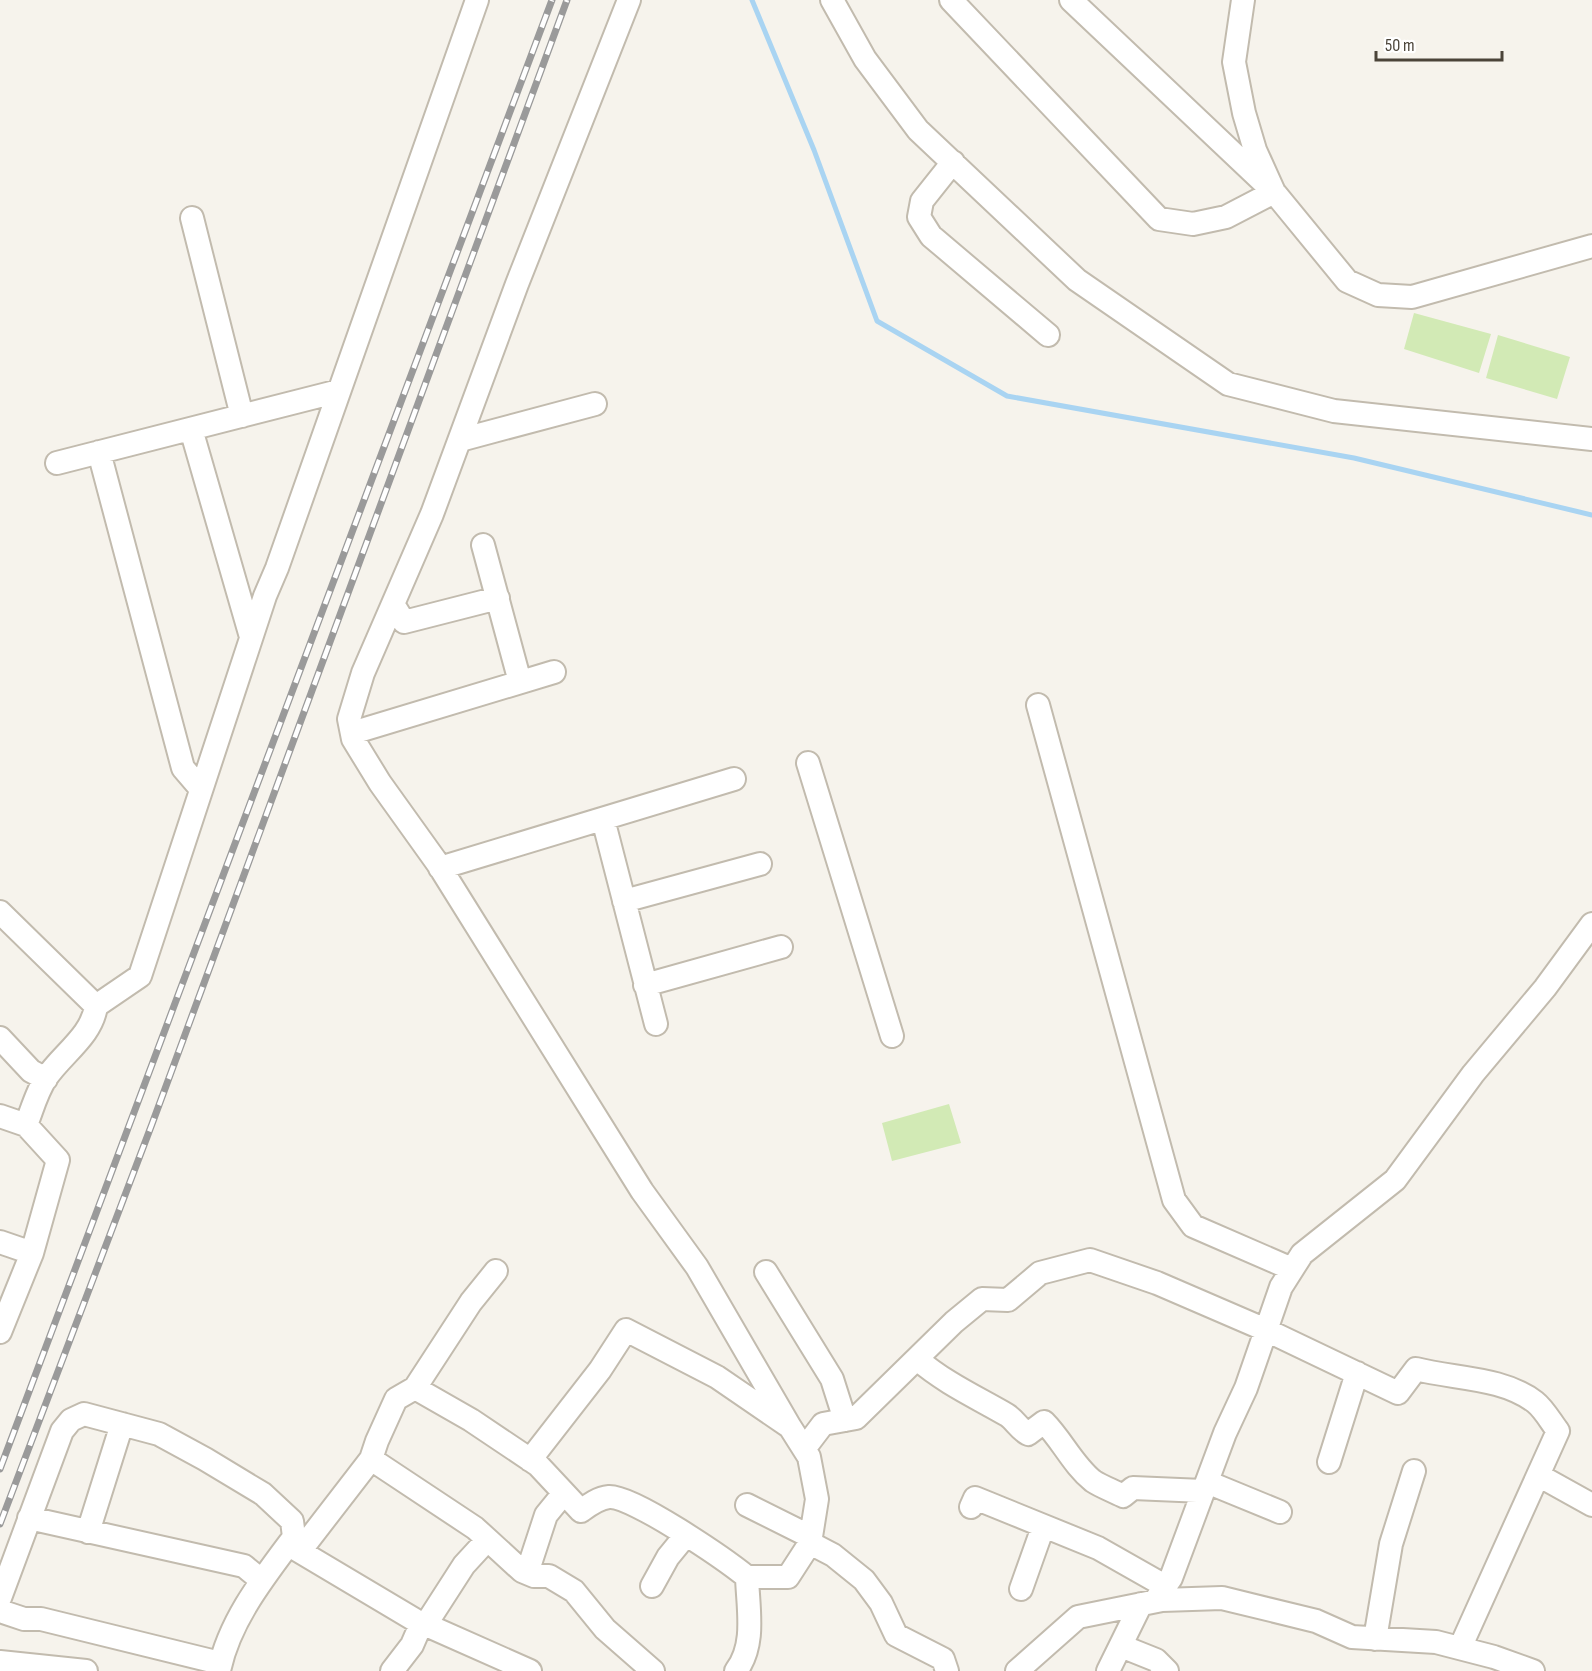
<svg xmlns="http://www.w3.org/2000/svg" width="1592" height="1671" viewBox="0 0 1592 1671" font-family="'Sofia Sans Condensed',sans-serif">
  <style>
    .garden { fill: #d2eab5 }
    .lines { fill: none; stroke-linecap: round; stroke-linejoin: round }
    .stream { stroke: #a9d4f2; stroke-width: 5 }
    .minor-casing { stroke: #c2bbae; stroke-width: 26 }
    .minor { stroke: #fff; stroke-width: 22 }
    .rail-casing { stroke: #9a9a9a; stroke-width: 7 }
    .rail { stroke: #fff; stroke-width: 4.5; stroke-dasharray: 14; stroke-linecap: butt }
  </style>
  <rect width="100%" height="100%" fill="#f6f3ec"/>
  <!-- garden -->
  <path class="garden" d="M1414,313L1491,334L1479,373L1404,349Z
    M1498,335L1570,357L1557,399L1486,378Z
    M949,1104L961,1143L892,1161L882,1123Z"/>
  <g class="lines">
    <!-- stream -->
    <path class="stream" d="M752,0L814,150L877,321L1007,396L1354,458L1592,515"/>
    <defs>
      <path id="minor" d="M629,0L517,284L432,514L363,673L349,719L353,739L380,783L438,864L642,1191L697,1267L790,1427
        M832,0L865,59L918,130L1077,280L1228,384L1334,411L1592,439
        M951,0L1159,219L1193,224L1226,217L1274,192L1071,0
        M1243,0L1234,62L1244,113L1255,150L1274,192L1347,281L1378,295L1412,297L1592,246
        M953,162L922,201L919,217L931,236L1048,335
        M192,218L242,416
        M191,429L251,637
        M460,440L595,404
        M99,452L183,768L201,789
        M57,463L339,391
        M483,545L520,682
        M393,604L404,622L498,598
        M1038,705L1174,1200L1193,1226L1292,1269
        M352,733L554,672
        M808,763L892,1036
        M603,819L656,1024
        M440,868L734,779
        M624,901L760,864
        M0,912L96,1006C92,1036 62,1054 46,1078C37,1091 32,1110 26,1125
        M645,985L781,947
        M96,1006L140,976L265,596L277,568L477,0
        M0,1038L31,1071L46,1079
        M0,1116L26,1125L58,1160L32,1253L0,1332
        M0,1242L32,1253
        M766,1272L832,1379L845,1420
        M917,1359C945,1383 976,1397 1007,1415C1015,1420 1019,1429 1028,1434L1044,1422C1062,1440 1073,1465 1093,1481C1102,1487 1114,1491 1123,1496L1133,1488L1203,1491
        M415,1388L471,1302L496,1271
        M804,1449L823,1424L856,1418L954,1322L982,1299L1008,1300L1040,1273L1090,1260L1157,1283L1266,1330L1398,1393L1416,1369C1455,1379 1502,1377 1535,1402C1544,1409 1551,1422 1558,1431L1460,1648
        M371,1459L475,1528L522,1571L534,1576H549L574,1591L605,1629L653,1671
        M530,1460L600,1370L626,1330L717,1377L790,1427L809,1457L817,1499L810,1543L788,1577H747
        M1329,1462L1357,1373
        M1538,1475L1592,1505
        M1207,1482L1280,1512
        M747,1505L811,1537
        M971,1507L975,1498L1098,1548L1165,1586
        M29,1518L244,1566L261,1580
        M88,1532L122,1424
        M810,1543L833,1555L864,1580L881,1603L896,1635L943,1659L947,1671
        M289,1545L415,1620L530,1671
        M300,1551L371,1459L377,1441L396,1399L415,1388L471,1420L538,1465L581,1511C589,1505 598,1498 609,1497C632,1495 726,1560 747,1577C748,1609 756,1645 736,1671
        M527,1573L546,1515L564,1493
        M652,1586L668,1557L686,1535
        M1021,1589L1043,1527
        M0,1598L62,1431L71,1420L84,1414L159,1434L205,1459L263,1494L292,1521L294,1537C264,1577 229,1621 219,1671
        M1155,1601L1171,1578L1225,1433L1246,1388L1281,1287L1302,1254L1395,1180L1473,1074L1545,988L1592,924
        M0,1611L24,1619H41L220,1663
        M426,1624L464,1565L487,1540
        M1375,1639L1391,1544L1414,1471
        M1121,1646L1156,1660L1167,1671
        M0,1662L86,1671
        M392,1671L412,1645L422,1622
        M1017,1671L1078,1617L1162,1600L1222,1598L1316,1621L1352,1637L1436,1642L1494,1657L1533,1671
        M1108,1671L1141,1604"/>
    </defs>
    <!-- minor casing -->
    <use href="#minor" class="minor-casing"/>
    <!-- minor -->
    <use href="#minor" class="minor"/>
    <defs>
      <path id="rail" d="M0,1469L552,0
        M0,1524L152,1124L567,0"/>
    </defs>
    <!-- rail casing -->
    <use href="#rail" class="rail-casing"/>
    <!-- rail -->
    <use href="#rail" class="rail"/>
  </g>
  <!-- scale -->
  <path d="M1376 51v9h126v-9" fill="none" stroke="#4b4439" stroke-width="3"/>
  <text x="1385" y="51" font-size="18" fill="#4b4439" stroke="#ffffff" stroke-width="4.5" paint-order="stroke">50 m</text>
</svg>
